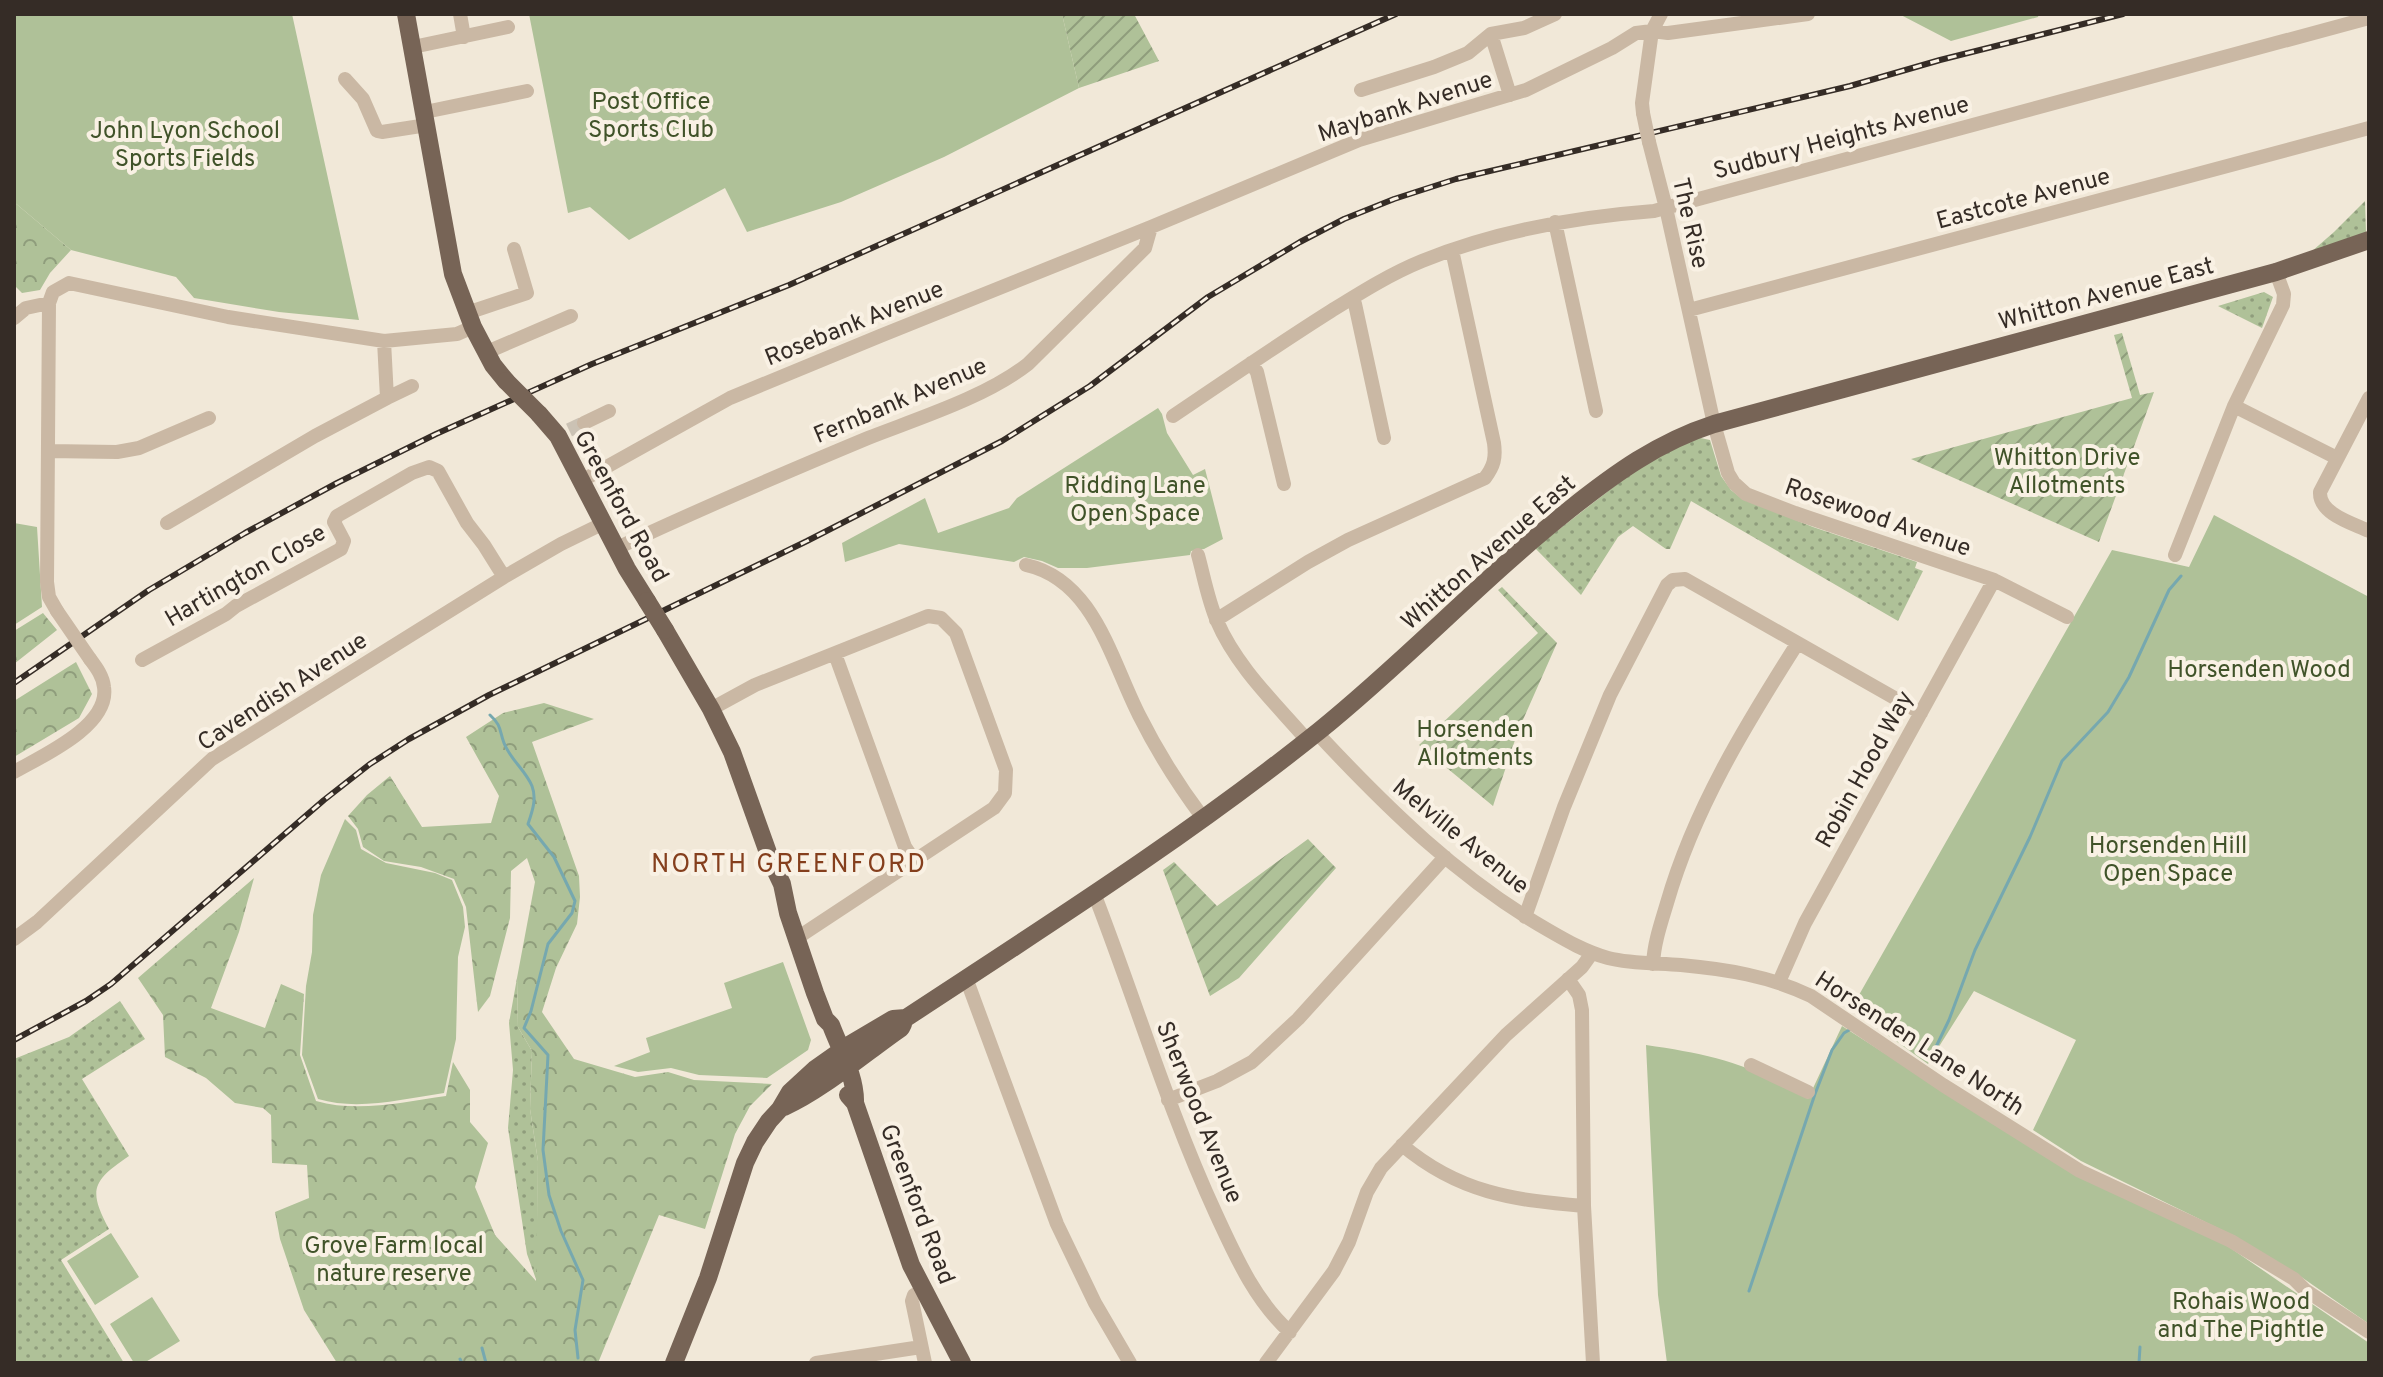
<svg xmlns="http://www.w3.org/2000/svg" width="2383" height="1377" viewBox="0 0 2383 1377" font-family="Overpass,sans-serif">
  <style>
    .grass { fill: url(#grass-dots) }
    .forest { fill: url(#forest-crowns) }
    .park { fill: #afc198 }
    .garden { fill: url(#garden-furrows) }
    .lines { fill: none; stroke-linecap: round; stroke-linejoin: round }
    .stream { stroke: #76a8af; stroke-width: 3 }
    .minor-tunnel { stroke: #cbc2b4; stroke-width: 14; stroke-dasharray: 14 7; stroke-linecap: butt }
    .minor { stroke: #cab8a4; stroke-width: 14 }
    .major { stroke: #776456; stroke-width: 18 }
    .rail-casing { stroke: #352c26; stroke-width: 6 }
    .rail { stroke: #f9f1e4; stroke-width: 3; stroke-dasharray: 9; stroke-linecap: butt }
    .minor-bridge { stroke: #cab8a4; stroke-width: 14 }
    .major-bridge { stroke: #776456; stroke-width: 18 }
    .labels { text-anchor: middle; stroke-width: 8; stroke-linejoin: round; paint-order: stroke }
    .park-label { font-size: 24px; fill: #405329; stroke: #f9f1e4 }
    .street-label { font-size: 24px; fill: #352c26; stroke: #f9f1e4 }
    .neighbourhood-label { font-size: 26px; letter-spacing: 2px; fill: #853f1d; stroke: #f9f1e4 }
  </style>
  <defs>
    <pattern id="grass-dots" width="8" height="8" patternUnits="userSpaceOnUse" patternTransform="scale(2)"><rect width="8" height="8" fill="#afc198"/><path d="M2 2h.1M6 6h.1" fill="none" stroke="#8f9d7c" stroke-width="1.8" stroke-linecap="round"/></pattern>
    <pattern id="forest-crowns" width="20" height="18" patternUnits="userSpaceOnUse" patternTransform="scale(2)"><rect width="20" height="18" fill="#afc198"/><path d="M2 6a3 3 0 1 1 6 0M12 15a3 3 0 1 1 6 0" fill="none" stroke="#8f9d7c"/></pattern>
    <pattern id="garden-furrows" width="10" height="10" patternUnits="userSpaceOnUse" patternTransform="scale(2)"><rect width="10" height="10" fill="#afc198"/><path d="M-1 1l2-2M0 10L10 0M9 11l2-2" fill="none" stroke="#8f9d7c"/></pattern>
  </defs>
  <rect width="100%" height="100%" fill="#f1e8d8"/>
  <!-- grass -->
  <path class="grass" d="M2365,201L2366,233L2311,252L2334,232Z
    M2264,292L2273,297L2262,328L2218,306Z
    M1696,437L1710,440L1721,476L1731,490L1741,498L1813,527L1917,562L1915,568L1923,571L1898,621L1691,501L1670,549H1666L1633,526L1618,537L1581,595L1535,548L1638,468Z
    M517,978L518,1027L532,1051L530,1109L538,1161L537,1282L527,1254L508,1128L513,1070L509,1023Z
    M120,1001L145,1039L82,1079L129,1156C92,1181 88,1190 109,1229L61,1260L124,1363H14V1059L69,1037Z"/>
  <!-- forest -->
  <path class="forest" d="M14,202L71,250L50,273L40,290L22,293L14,285Z
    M43,613L57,630L14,664V631Z
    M76,662L92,694L79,718L14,757V701Z
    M544,703L594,719L532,742L579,876L580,897L577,924L556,968L542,1012L574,1059L635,1077L668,1072L694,1080L772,1084L750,1106L735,1134L705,1229L659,1215L598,1363H337L304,1310L280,1239L275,1212L309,1198L307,1165L272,1163L271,1115L263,1108L235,1103L206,1078L165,1057L163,1015L138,978L254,878L239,932L211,1008L265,1028L281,984L304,994L300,1055L316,1101C358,1113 403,1102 446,1096L453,1062L470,1090V1122L488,1143L475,1187L495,1235L536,1281L538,1161L530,1109L532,1051L518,1027L517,978L535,882L527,858L511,871L510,918L490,996L478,1012L466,907L454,879L421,867L384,861L363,847L358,829L348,816L367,795L390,776L422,827L491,823L499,796L466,737L503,713Z"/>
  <!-- park -->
  <path class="park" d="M14,14H292L359,320L279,312L194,298L176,277L71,250L14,202Z
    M529,14H1062L1079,88L944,157L841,202L747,232L725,188L629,240L590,207L568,213Z
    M1899,14H2039L2038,17L1951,41Z
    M1158,408L1162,414L1167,433L1193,475L1205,469L1223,539L1204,549L1191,551L1190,555L1087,568H1058L1042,561L1024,557L1014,562L899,544L845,562L842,543L925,498L938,533L1009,508L1017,498Z
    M2214,515L2369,597V1324L2297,1274L2234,1236L2081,1161L2033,1130L2076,1040L1974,991L1928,1064L1851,1009L2112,550L2189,567Z
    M14,523L37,527L42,607L14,625Z
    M345,819L356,830L361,849L386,863L435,873L452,880L463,907L465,927L458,957L456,1039L444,1093C403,1099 358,1111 318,1099L302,1055L306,986L312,952L313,915L321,875Z
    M783,962L811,1040L808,1050L767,1078L699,1075L671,1068L638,1072L614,1066L650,1052L646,1038L732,1008L724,983Z
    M1842,1026L1995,1124L2229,1247L2369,1343V1363H1667L1658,1295L1646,1045C1709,1054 1753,1064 1808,1099Z
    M111,1233L139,1277L95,1305L67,1261Z
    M152,1297L180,1341L144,1363H134L110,1324Z"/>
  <!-- garden -->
  <path class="garden" d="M1062,14H1134L1159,61L1079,88Z
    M2122,333L2140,395L2154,392L2099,542L1911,459L2132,398L2114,335Z
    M1502,587L1557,643L1518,731L1493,806L1419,745L1538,633L1498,590Z
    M1308,839L1336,868L1239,978L1210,996L1163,870L1174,862L1217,906Z"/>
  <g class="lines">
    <!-- stream -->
    <path class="stream" d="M490,715C502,726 499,730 504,743C510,759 526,771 532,786C537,799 532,812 528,824L554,857L575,901L572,913L548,944L531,1011L524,1028L548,1055L543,1150L549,1195L561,1231L583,1280L575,1330L578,1358
      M1932,1055L1949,1020L1975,950L2030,837L2062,761L2108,712L2129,677L2169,590L2181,576
      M1749,1291L1815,1094L1832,1050L1844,1033L1851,1029
      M482,1348L486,1363
      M460,1359L462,1363
      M2139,1363L2140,1347"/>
    <!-- minor-tunnel -->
    <path class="minor-tunnel" d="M569,430L584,423"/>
    <!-- minor -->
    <path class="minor" d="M460,14L464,37
      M1491,34L1510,95
      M413,47L508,27
      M345,79L363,99L377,131L382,132L427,125
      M1361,90L1434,67L1468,53L1491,34L1524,28L1555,14
      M425,112L527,91
      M1643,113L1642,103L1652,31L1661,14
      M1649,142L1666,208L1714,424L1728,473L1734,483L1746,494L1795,513L1994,580L2067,617
      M1555,222L1596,411
      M1351,299L1355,304L1384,438
      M1689,310L2369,128
      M467,313L527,293L514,249
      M14,318L26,308L49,303
      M487,352L571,316
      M1251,363L1257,372L1284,484
      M387,398L412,386
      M2369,398L2320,492C2319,514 2352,523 2369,531
      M2234,406L2337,458
      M1173,416C1225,381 1277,345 1331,311C1360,293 1390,274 1422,261C1496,231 1574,217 1654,211L2369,18
      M584,423L609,411
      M48,451L117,452L139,448L209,418
      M583,480L730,398L880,336L1151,227L1359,140L1526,90L1612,48L1636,33L1652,31L1668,33L1808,14
      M167,523L315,436L387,398L384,341
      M617,548C700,509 784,473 868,438C919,418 986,397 1028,364L1145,248L1151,227
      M1198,555C1204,577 1208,600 1217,621C1236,666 1275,703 1307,740
      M2175,555L2234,406L2283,305L2284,294L2276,272
      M1026,565C1094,580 1111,660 1139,715C1157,751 1179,786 1203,818
      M57,611L49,597L47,582L49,303L53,292L69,283L228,317L384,341L457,334L473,327
      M1216,620L1308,562L1348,540L1485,478C1494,466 1496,458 1494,443L1452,250
      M835,654L905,847L915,862
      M142,660L226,614L236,606L341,549L344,541L334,522L337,516L412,473L429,467L438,471L467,523L484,545L504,577
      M711,709L755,685L928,616L941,618L956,633L1006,770L1005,793L994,808L797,938
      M1317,733C1386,807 1459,879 1548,930C1567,941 1586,952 1608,958C1632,964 1657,963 1681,965C1725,969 1770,976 1811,996L1943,1085L2080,1171L2231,1241L2294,1279L2305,1290L2369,1332
      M14,772C42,756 110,726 104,687C103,676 96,667 90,659
      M1093,896L1097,901C1137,1005 1169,1112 1216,1214C1235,1255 1255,1301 1290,1332
      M1525,917L1564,807L1610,695L1667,585L1673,580L1685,579L1921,713
      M14,939L37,922L212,759L504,577L561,544L604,523
      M1653,964C1654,943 1661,923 1667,903C1694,809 1745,726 1797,644
      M966,978L1057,1224L1095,1303L1130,1363
      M1568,979L1579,995L1582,1010L1584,1206L1593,1363
      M1779,982L1805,923L1994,580
      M1751,1065L1808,1092
      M1168,1100L1217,1081L1252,1062L1298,1019L1445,857
      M1402,1145C1459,1193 1513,1200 1584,1206
      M924,1291L914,1295L912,1301L925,1363
      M816,1363L921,1347
      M1266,1363L1334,1271L1349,1242L1367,1192L1381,1168L1506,1035L1582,967L1592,953"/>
    <!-- major -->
    <path class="major" d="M406,14L453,274L473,327L493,365L506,381
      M539,414L558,436L627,569L647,601
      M665,630L711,709L732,752L771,861L782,884L788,913L815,993L825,1019L831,1025C840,1049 856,1077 855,1103
      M848,1095L855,1103L911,1265L962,1363
      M784,1107C822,1090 865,1053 901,1028L903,1024
      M674,1363L708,1278L745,1163L755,1142L769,1121L780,1109L790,1092L815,1069L849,1045L893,1019L906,1018C1046,926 1188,836 1319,731C1406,661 1482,579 1569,510C1614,474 1658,442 1714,424L2276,272L2369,240"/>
    <defs>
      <path id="rail" d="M14,683L149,590L245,533L337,483L436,434L592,364L789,285L1396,14
        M14,1040L86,1001L111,984L324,800L370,764L409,739L489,695L807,541L1002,441L1090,386L1208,297L1300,242L1344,219L1394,199L1456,179L1850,86L1940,60L2123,14"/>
    </defs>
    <!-- rail casing -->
    <use href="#rail" class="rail-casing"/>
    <!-- rail -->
    <use href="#rail" class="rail"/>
    <!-- minor-bridge -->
    <path class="minor-bridge" d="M1643,113L1649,142
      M57,611L90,659"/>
    <!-- major-bridge -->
    <path class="major-bridge" d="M506,381L539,414
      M647,601L665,630"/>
  </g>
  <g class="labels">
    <!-- park labels -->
    <g class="park-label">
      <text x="651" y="109">Post Office<tspan x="651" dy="28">Sports Club</tspan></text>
      <text x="185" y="138">John Lyon School<tspan x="185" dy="28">Sports Fields</tspan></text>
      <text x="2067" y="465">Whitton Drive<tspan x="2067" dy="28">Allotments</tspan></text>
      <text x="1135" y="493">Ridding Lane<tspan x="1135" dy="28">Open Space</tspan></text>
      <text x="2259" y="677">Horsenden Wood</text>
      <text x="1475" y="737">Horsenden<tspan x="1475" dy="28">Allotments</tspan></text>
      <text x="2168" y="853">Horsenden Hill<tspan x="2168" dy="28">Open Space</tspan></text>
      <text x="394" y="1253">Grove Farm local<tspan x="394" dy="28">nature reserve</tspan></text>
      <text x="2241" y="1309">Rohais Wood<tspan x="2241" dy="28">and The Pightle</tspan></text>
    </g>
    <!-- street labels -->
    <g class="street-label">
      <text transform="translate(1405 106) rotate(-18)" y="8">Maybank Avenue</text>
      <text transform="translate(1841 137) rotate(-15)" y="8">Sudbury Heights Avenue</text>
      <text transform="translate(2023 198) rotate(-15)" y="8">Eastcote Avenue</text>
      <text transform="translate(1691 223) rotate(77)" y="8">The Rise</text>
      <text transform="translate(2106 293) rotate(-15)" y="8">Whitton Avenue East</text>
      <text transform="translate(854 323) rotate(-22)" y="8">Rosebank Avenue</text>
      <text transform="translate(900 400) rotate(-23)" y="8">Fernbank Avenue</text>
      <text transform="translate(622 506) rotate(61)" y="8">Greenford Road</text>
      <text transform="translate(1878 517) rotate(19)" y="8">Rosewood Avenue</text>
      <text transform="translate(1488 552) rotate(-41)" y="8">Whitton Avenue East</text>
      <text transform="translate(245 575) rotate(-30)" y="8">Hartington Close</text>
      <text transform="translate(282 691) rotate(-33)" y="8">Cavendish Avenue</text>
      <text transform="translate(1864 769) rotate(-61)" y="8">Robin Hood Way</text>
      <text transform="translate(1461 836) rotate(39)" y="8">Melville Avenue</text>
      <text transform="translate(1920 1043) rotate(33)" y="8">Horsenden Lane North</text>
      <text transform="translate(1200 1112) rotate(68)" y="8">Sherwood Avenue</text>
      <text transform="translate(918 1204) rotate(69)" y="8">Greenford Road</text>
    </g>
    <!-- neighbourhood labels -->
    <g class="neighbourhood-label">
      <text x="789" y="872">NORTH GREENFORD</text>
    </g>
  </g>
  <!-- border -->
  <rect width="2383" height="1377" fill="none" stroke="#352c26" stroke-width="32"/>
</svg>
